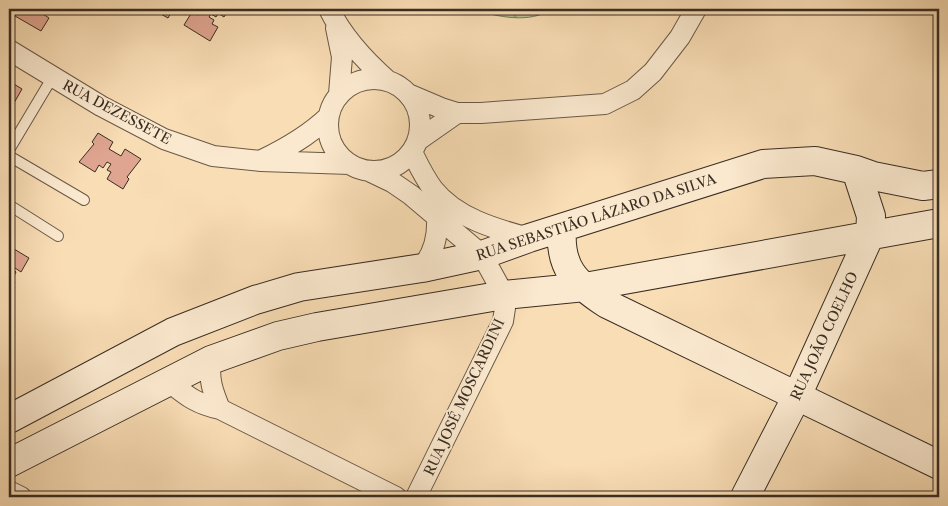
<svg xmlns="http://www.w3.org/2000/svg" width="948" height="506" viewBox="0 0 948 506" font-family="'Libre Caslon Text',serif">
  <style>
    .forest { fill: url(#forest-firs); stroke: #79785a }
    .building { fill: #dfa590; stroke: #392d22 }
    .lines { fill: none; stroke-linecap: round; stroke-linejoin: round }
    .lane-casing { stroke: #695947; stroke-width: 12 }
    .street-casing { stroke: #695947; stroke-width: 22 }
    .secondary-casing { stroke: #392d22; stroke-width: 30 }
    .lane { stroke: #fbe9cf; stroke-width: 10 }
    .street { stroke: #fbe9cf; stroke-width: 20 }
    .secondary { stroke: #fbe9cf; stroke-width: 28 }
    .labels { text-anchor: middle; stroke-width: 4; stroke-linejoin: round; paint-order: stroke }
    .street-label { font-size: 14px; fill: #392d22; stroke: #fbe9cf }
  </style>
  <defs>
    <pattern id="forest-firs" width="22" height="20" patternUnits="userSpaceOnUse" patternTransform="scale(1.25)"><rect width="22" height="20" fill="#b9c291"/><path d="M5 1l3.5 6h-7zM16 11l3.5 6h-7z" fill="#979e76"/></pattern>
  </defs>
  <rect width="100%" height="100%" fill="#f9ddb5"/>
  <filter id="stains"><feTurbulence type="fractalNoise" baseFrequency=".004" numOctaves="4"/><feColorMatrix values="0 0 0 0 .2 0 0 0 0 .09 0 0 0 0 .02 0 0 0 .5 -.17"/></filter>
  <radialGradient id="worn" r=".72"><stop offset=".6" stop-color="#630" stop-opacity="0"/><stop offset="1" stop-color="#630" stop-opacity=".3"/></radialGradient>
  <!-- forest -->
  <path class="forest" d="M474,9H551C531,24 496,17 474,9Z"/>
  <!-- building -->
  <path class="building" d="M19,9H42L45,11L43,14L49,18L41,31L15,16Z
    M157,9H173L168,18L157,12L159,10Z
    M198,9H229L224,17L218,13L216,17L211,14L209,17L214,20L212,24L218,27L210,41L184,25L192,12L198,15L199,13L197,12Z
    M9,81L22,89L14,103L9,100Z
    M98,133L113,142L109,149L121,156L125,149L141,159L127,177L129,179L123,189L107,179L111,172L107,170L111,164L107,162L103,168L99,165L95,172L79,162L94,144L92,142Z
    M9,246L29,258L21,272L15,268L14,270L16,272L13,278L10,276L9,278L15,282L9,292Z"/>
  <g class="lines">
    <defs>
      <path id="lane" d="M9,150L52,78
        M9,156L84,200
        M9,205L58,236"/>
      <path id="street" d="M329,9C343,37 364,60 388,81
        M336,28L342,57L339,94
        M9,50L101,106L164,139L213,156L261,161L350,164
        M328 125a46 46 0 1 1 92 0a46 46 0 1 1-92 0Z
        M408,94L441,108L457,113H481L605,104L633,90L653,72L680,37L696,9
        M417,141L457,113
        M412,152C418,164 424,177 433,189C456,218 495,229 529,238
        M262,160C287,148 308,136 328,117
        M369,171L392,182L411,195L482,255L504,295L505,308L503,321L416,497
        M422,268C434,252 438,237 437,217
        M211,360C208,379 213,392 220,409
        M168,381C187,396 196,404 220,409L396,497
        M9,491L21,497"/>
      <path id="secondary" d="M562,228C559,268 575,283 607,304L939,465
        M9,419L173,332L255,300L299,287L422,268L482,255L529,238L763,164L815,161L856,170L873,176L923,186L939,184
        M9,463L211,360L278,336L317,327L504,295L585,287L939,223
        M745,497L797,396L870,235L871,216L856,170"/>
    </defs>
    <!-- lane casing -->
    <use href="#lane" class="lane-casing"/>
    <!-- street casing -->
    <use href="#street" class="street-casing"/>
    <!-- secondary casing -->
    <use href="#secondary" class="secondary-casing"/>
    <!-- lane -->
    <use href="#lane" class="lane"/>
    <!-- street -->
    <use href="#street" class="street"/>
    <!-- secondary -->
    <use href="#secondary" class="secondary"/>
  </g>
  <g class="labels">
    <!-- street labels -->
    <g class="street-label">
      <text transform="translate(117 112) rotate(28)" y="5">RUA DEZESSETE</text>
      <text transform="translate(596 217) rotate(-18)" y="5">RUA SEBASTIÃO LÁZARO DA SILVA</text>
      <text transform="translate(824 336) rotate(-65)" y="5">RUA JOÃO COELHO</text>
      <text transform="translate(464 397) rotate(-65)" y="5">RUA JOSÉ MOSCARDINI</text>
    </g>
  </g>
  <!-- margin -->
  <rect width="948" height="506" fill="none" stroke="#f9ddb5" stroke-width="30"/>
  <rect x="10" y="10" width="928" height="486" fill="none" stroke="#392d22" stroke-width="2.5"/>
  <rect x="15" y="15" width="918" height="476" fill="none" stroke="#392d22"/>
  <rect width="100%" height="100%" filter="url(#stains)"/>
  <rect width="100%" height="100%" fill="url(#worn)"/>
</svg>
